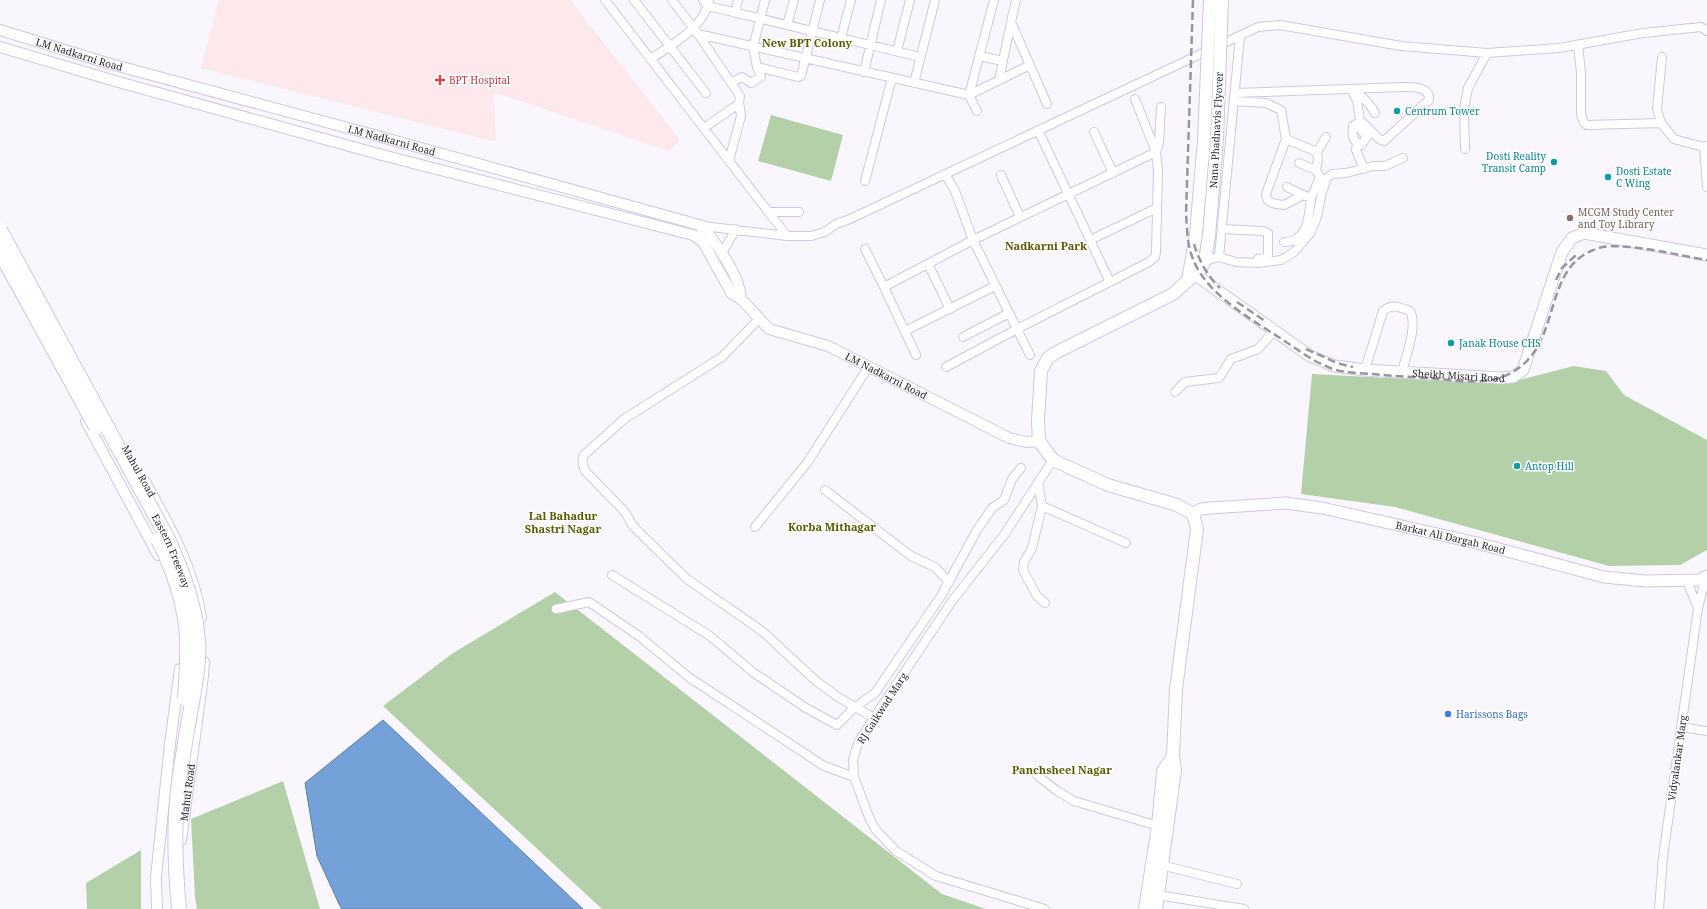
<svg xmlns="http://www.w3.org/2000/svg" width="1707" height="909" viewBox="0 0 1707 909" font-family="'Noto Serif',serif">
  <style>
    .medical { fill: #fde8eb }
    .green { fill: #b4d0a9 }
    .water { fill: #74a1d7; stroke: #5e7ca5 }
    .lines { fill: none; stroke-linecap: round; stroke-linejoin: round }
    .minor-casing { stroke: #d2c6e3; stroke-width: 10 }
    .tertiary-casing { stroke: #d2c6e3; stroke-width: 12 }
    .secondary-casing { stroke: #d2c6e3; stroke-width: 13 }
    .primary-casing { stroke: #d2c6e3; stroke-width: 14 }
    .minor { stroke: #fff; stroke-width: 8 }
    .tertiary { stroke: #fff; stroke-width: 10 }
    .secondary { stroke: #fff; stroke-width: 11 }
    .primary { stroke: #fff; stroke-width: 12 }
    .rail { stroke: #98959d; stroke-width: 2.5; stroke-dasharray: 8 4; stroke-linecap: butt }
    .primary-bridge-casing { stroke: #d2c6e3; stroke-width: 14; stroke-linecap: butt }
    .motorway-bridge-casing { stroke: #d2c6e3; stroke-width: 16; stroke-linecap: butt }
    .primary-bridge { stroke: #fff; stroke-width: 12 }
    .motorway-bridge { stroke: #fff; stroke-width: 14 }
    .health-dot { fill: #e0444e; stroke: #fff; stroke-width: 1.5 }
    .culture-dot { fill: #0f9aa8; stroke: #fff; stroke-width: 1.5 }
    .education-dot { fill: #8d6e63; stroke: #fff; stroke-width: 1.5 }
    .shop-dot { fill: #3f7fe0; stroke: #fff; stroke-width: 1.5 }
    .labels { text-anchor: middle; stroke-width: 3; stroke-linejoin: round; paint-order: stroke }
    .street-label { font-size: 10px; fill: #2b2631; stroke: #fff }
    .health-label { font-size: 10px; fill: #be3a42; stroke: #fff; text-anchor: start }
    .culture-label { font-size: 10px; fill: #0d838f; stroke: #fff; text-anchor: start }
    .education-label { font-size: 10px; fill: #785e54; stroke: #fff; text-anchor: start }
    .shop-label { font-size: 10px; fill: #366cbe; stroke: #fff; text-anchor: start }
    .neighbourhood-label { font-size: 11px; font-weight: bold; fill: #595a00; stroke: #fff }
  </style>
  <rect width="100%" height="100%" fill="#f9f7fd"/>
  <!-- medical -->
  <path class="medical" d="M219,0H570L680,140L669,151L494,92L496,142L201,68Z"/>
  <!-- green -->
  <path class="green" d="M771,115L843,135L831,181L758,161Z
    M1574,366L1606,371L1624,395L1707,440V550L1680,565L1609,566L1395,507L1301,494L1312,374L1503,384Z
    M555,592L942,894L986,909H602L383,706L453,653Z
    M283,781L320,909H197L195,897L191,819Z
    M141,850V909H87L86,883Z"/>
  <!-- water -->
  <path class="water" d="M383,720L583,909H342L340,906L317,856L305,783Z"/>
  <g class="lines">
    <defs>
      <path id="minor" d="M605,0L787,236
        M634,0L706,93
        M672,0L698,34L740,96L739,102L737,105L704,128
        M703,0L708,6L920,57
        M765,0L753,47L757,67L798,77L801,76L820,0
        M1016,0L1011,22L1047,104
        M735,13L738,0
        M787,25L794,0
        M698,34L969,95L1030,65
        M841,38L851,0
        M1578,45L1581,73V114L1584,123L1587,125L1661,123
        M897,51L910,0
        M979,56L1003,61
        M1662,57L1657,109L1661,123L1674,139L1704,147
        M651,59C672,44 703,29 709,1
        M864,72L881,0
        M999,80L1011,22
        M731,83L742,77L751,83L761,77L757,67
        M914,83L935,0
        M1352,89C1361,96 1370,103 1375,113
        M1235,93L1403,87C1412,87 1430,86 1429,100L1384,141L1379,139L1360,120L1357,101L1351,89
        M1235,101L1266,103L1281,110L1286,139L1266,194C1266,204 1276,204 1284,205L1303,195L1311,198L1320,177L1316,170L1318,160L1317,152L1286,139
        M977,111L969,95L994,0
        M1356,124L1367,137L1361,145C1352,141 1352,135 1353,126Z
        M1038,130L1110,282
        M1094,132L1113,173
        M1357,143L1356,150L1364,169
        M1707,146L1704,147L1707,187
        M1465,149L1464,109L1468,88L1487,53
        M1317,152L1326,137
        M729,161L741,116L739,102
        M1299,163L1316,170
        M945,174L955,191L973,240L1017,329L1149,262L1155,257L1156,252L1158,170L1156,152L1135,99
        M1001,175L1020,217
        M865,181L892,78
        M1287,187L1303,195
        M768,212H799
        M1222,229L1262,231L1268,233V255L1266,258L1258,259
        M699,238L703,226L787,236H811L825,232L836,224L850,219L1258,27L1280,25L1401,46L1487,53L1559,48L1643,33L1701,27L1707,31
        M1090,240L1157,208
        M1284,242C1308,242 1309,216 1311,198
        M865,249L884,287L973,240L1156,152L1159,143L1161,107
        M722,253L736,229
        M1193,255L1205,261L1219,257L1236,262L1259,263L1281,260L1294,252L1311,232L1317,217L1322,192L1327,178L1332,174L1346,173L1373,166H1385L1403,158
        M1219,257L1240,36
        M928,264L950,309
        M884,287L916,355
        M759,319L722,357L624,419L584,455C581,461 583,465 585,471L625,512L633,526L648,541L687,579L762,631L816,681L838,697L874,718
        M905,331L995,286
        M963,337L1009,313
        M946,367L1017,329L1030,355
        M1365,370L1383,311C1392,303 1399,307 1410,311C1418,326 1406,355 1402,372
        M1175,392L1185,382L1219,378L1231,359L1258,349L1274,331
        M1038,482L1042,506L1032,548L1024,562L1023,570L1037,596L1045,603
        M825,490L911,556L935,567L949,582
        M1042,506L1126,543
        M755,527L807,463L869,366
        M612,575L710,636L754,673L806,708L837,725L855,707L875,693L941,596L977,530L992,508L1004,500L1012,479L1021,468
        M1686,579L1698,608
        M556,609L589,602L639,636L690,678L824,766L854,777
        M1681,727L1707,731
        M1037,775L1057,791L1074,801L1158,826
        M1161,865L1237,884
        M1158,895L1244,909
        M1045,909L936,876L896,851L875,829L869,817L854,777L853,760L858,743L874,718L952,601L1004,535L1053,460
        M1659,909L1663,857L1698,608L1706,577"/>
      <g id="tertiary">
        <path id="s1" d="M0,30L107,63L374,135L703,226C717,246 740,275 741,299"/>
        <path id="s2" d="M0,47L115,81L382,155L693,235L703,242L732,294L741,299L769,329L828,346L1009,438L1026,442L1039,441"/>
        <path d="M86,421L158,555"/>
        <path d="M145,482C169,525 194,569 201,618"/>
        <path id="s3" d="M181,840L203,676L204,662"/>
        <path d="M157,909L156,877L170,744L180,669"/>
      </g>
      <g id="secondary">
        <path id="s4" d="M1190,271L1310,356L1335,366L1365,370L1501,378L1513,377L1523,370L1562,252L1572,238L1584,233L1707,255"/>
        <path id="s5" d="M1193,514L1201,509L1210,508L1286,503L1322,508L1477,543L1604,577L1646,581L1700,580L1707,576"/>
      </g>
      <path id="primary" d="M1188,281L1196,234L1204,140
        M1145,909L1158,826L1163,771L1173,756
        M1156,909L1175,770L1173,756L1176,689L1197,529L1193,514L1177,505L1108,485L1053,460L1039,441L1038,421L1041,371L1048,358L1057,352L1173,294L1200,269L1205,261L1209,236L1217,139"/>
    </defs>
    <!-- minor casing -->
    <use href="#minor" class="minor-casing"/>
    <!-- tertiary casing -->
    <use href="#tertiary" class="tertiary-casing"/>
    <!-- secondary casing -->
    <use href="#secondary" class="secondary-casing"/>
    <!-- primary casing -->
    <use href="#primary" class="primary-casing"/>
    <!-- minor -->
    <use href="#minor" class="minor"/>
    <!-- tertiary -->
    <use href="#tertiary" class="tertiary"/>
    <!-- secondary -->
    <use href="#secondary" class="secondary"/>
    <!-- primary -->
    <use href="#primary" class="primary"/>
    <!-- rail -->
    <path class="rail" d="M1193,0L1186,213C1187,228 1187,245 1193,259C1206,294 1251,319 1280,338C1297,349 1313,362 1333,369C1345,373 1360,373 1373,374C1391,376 1409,377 1428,378C1450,380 1481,385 1502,377C1568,352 1536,267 1599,248C1623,241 1681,256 1707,260
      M1194,244C1198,259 1208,277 1220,288
      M1556,280L1562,268L1576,255
      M1237,302L1265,321
      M1306,349L1337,363L1353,367"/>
    <defs>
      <path id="primary-bridge" d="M1217,139L1222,0
        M1204,140L1210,0"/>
      <g id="motorway-bridge">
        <path id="s6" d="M0,230L168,539C182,571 195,604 198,640C200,661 195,683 192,703C187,729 183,755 179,782C173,824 175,867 179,909"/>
        <path d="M0,252L96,427"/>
        <path d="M158,540C173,568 186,607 187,639C188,659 186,678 185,698"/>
      </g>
    </defs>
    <!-- primary-bridge casing -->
    <use href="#primary-bridge" class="primary-bridge-casing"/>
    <!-- motorway-bridge casing -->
    <use href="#motorway-bridge" class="motorway-bridge-casing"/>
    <!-- primary-bridge -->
    <use href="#primary-bridge" class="primary-bridge"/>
    <!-- motorway-bridge -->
    <use href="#motorway-bridge" class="motorway-bridge"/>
  </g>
  <!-- markers -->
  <path class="health-dot" d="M438 74h4v4h4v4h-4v4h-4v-4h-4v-4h4z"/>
  <g class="culture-dot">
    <circle cx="1397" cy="111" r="4"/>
    <circle cx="1554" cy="162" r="4"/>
    <circle cx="1608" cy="177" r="4"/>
    <circle cx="1451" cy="343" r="4"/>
    <circle cx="1517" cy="466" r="4"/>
  </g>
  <circle class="education-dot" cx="1570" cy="218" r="4"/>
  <circle class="shop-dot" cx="1448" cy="714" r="4"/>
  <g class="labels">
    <!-- street labels -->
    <g class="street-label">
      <text dy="4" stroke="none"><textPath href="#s1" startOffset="83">LM Nadkarni Road</textPath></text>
      <text transform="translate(1216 130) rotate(-87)" y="4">Nana Phadnavis Flyover</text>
      <text dy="4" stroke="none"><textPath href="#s1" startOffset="407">LM Nadkarni Road</textPath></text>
      <text dy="4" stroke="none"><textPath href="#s4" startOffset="298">Sheikh Misari Road</textPath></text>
      <text dy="4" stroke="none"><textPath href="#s2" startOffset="968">LM Nadkarni Road</textPath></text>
      <text transform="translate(139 471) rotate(61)" y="4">Mahul Road</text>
      <text dy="4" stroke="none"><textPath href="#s5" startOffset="263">Barkat Ali Dargah Road</textPath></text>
      <text dy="4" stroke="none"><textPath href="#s6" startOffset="364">Eastern Freeway</textPath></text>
      <text transform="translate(882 708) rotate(-57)" y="4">RJ Gaikwad Marg</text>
      <text transform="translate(1677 758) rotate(-82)" y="4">Vidyalankar Marg</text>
      <text dy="4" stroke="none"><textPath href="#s3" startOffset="48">Mahul Road</textPath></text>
    </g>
    <!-- health labels -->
    <g class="health-label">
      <text x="449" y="84">BPT Hospital</text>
    </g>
    <!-- culture labels -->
    <g class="culture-label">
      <text x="1405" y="115">Centrum Tower</text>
      <text x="1546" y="160" text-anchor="end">Dosti Reality<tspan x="1546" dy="12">Transit Camp</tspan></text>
      <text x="1616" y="175">Dosti Estate<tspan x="1616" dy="12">C Wing</tspan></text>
      <text x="1459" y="347">Janak House CHS</text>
      <text x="1525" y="470">Antop Hill</text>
    </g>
    <!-- education labels -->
    <g class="education-label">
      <text x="1578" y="216">MCGM Study Center<tspan x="1578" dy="12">and Toy Library</tspan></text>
    </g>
    <!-- shop labels -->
    <g class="shop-label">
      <text x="1456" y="718">Harissons Bags</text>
    </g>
    <!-- neighbourhood labels -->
    <g class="neighbourhood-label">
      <text x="807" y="47">New BPT Colony</text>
      <text x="1046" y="250">Nadkarni Park</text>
      <text x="563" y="520">Lal Bahadur<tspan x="563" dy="13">Shastri Nagar</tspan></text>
      <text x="832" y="531">Korba Mithagar</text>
      <text x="1062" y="774">Panchsheel Nagar</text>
    </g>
  </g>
</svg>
